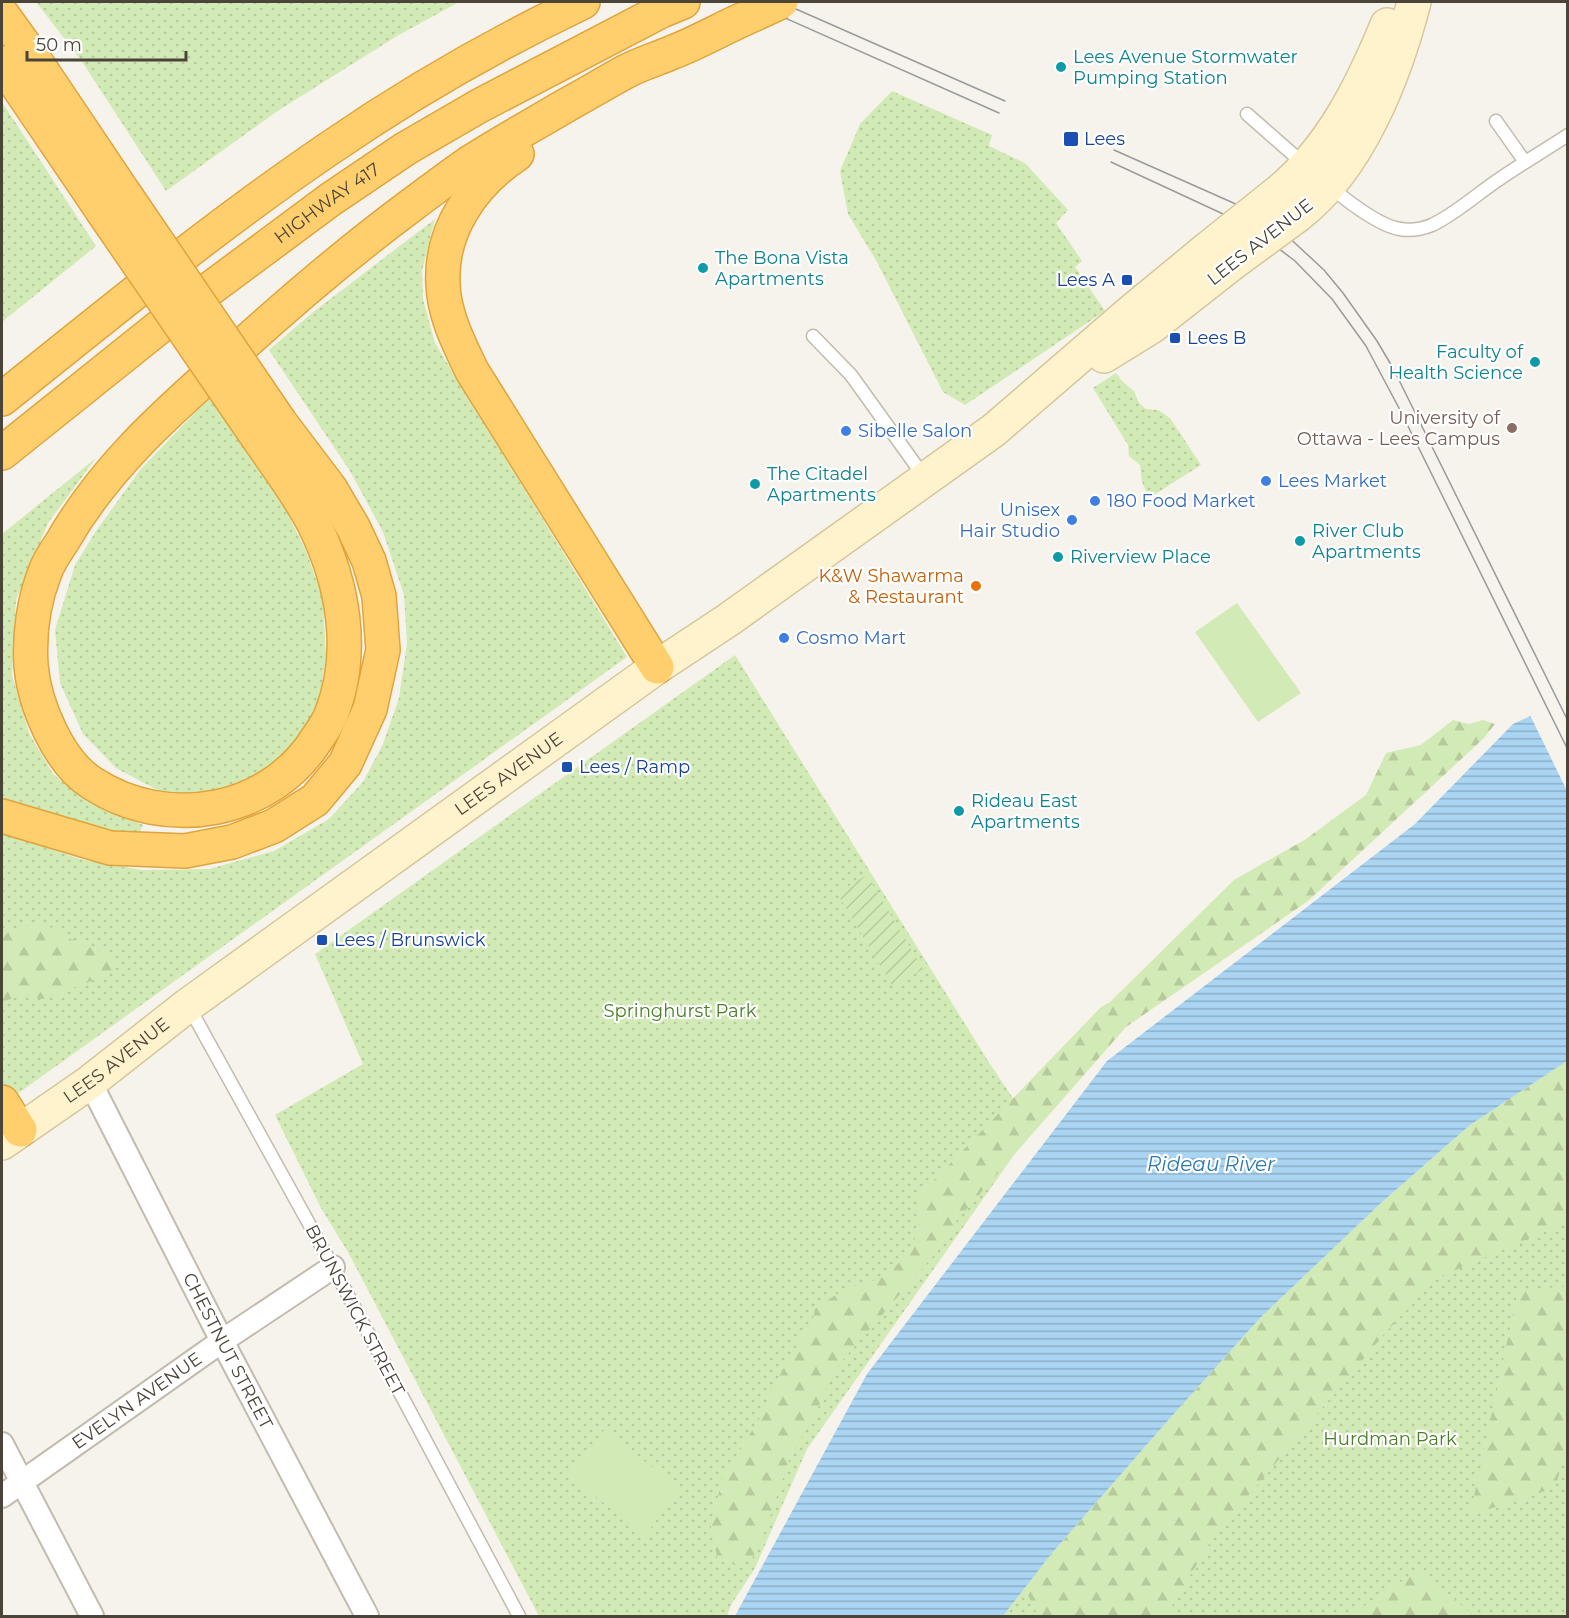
<svg xmlns="http://www.w3.org/2000/svg" width="1569" height="1618" viewBox="0 0 1569 1618" font-family="Montserrat,sans-serif">
  <style>
    .grass { fill: url(#grass-dots) }
    .forest { fill: url(#forest-firs) }
    .garden { fill: url(#garden-furrows) }
    .pitch { fill: #d2eab5 }
    .water { fill: url(#water-rules) }
    .pier { fill: #f6f3ec }
    .lines { fill: none; stroke-linecap: round; stroke-linejoin: round }
    .service-casing { stroke: #c2bbae; stroke-width: 15 }
    .minor-casing { stroke: #c2bbae; stroke-width: 26 }
    .secondary-casing { stroke: #d6c79b; stroke-width: 36 }
    .motorway-casing { stroke: #e0a43c; stroke-width: 36 }
    .service { stroke: #fff; stroke-width: 12 }
    .minor { stroke: #fff; stroke-width: 22 }
    .secondary { stroke: #fff3cd; stroke-width: 33 }
    .motorway { stroke: #ffcf6e; stroke-width: 33 }
    .tram { stroke: #9a9a9a; stroke-width: 1.5 }
    .secondary-bridge-casing { stroke: #d6c79b; stroke-width: 36; stroke-linecap: butt }
    .motorway-bridge-casing { stroke: #e0a43c; stroke-width: 36; stroke-linecap: butt }
    .secondary-bridge { stroke: #fff3cd; stroke-width: 33 }
    .motorway-bridge { stroke: #ffcf6e; stroke-width: 33 }
    .culture-dot { fill: #0f9aa8; stroke: #fff; stroke-width: 2 }
    .transit-dot { fill: #1a4fb4; stroke: #fff; stroke-width: 2 }
    .education-dot { fill: #8d6e63; stroke: #fff; stroke-width: 2 }
    .shop-dot { fill: #3f7fe0; stroke: #fff; stroke-width: 2 }
    .food-dot { fill: #e8710a; stroke: #fff; stroke-width: 2 }
    .labels { text-anchor: middle; stroke-width: 4.5; stroke-linejoin: round; paint-order: stroke }
    .culture-label { font-size: 18px; fill: #0d838f; stroke: #fff; text-anchor: start }
    .transit-label { font-size: 18px; fill: #164399; stroke: #fff; text-anchor: start }
    .street-label { font-size: 18px; fill: #4b4439; stroke: #fff }
    .education-label { font-size: 18px; fill: #785e54; stroke: #fff; text-anchor: end }
    .shop-label { font-size: 18px; fill: #366cbe; stroke: #fff; text-anchor: start }
    .food-label { font-size: 18px; fill: #c56008; stroke: #fff; text-anchor: end }
    .park-label { font-size: 18px; fill: #4a7f2a; stroke: #fff }
    .water-label { font-size: 20px; font-style: italic; fill: #2e7ab2; stroke: #fff }
  </style>
  <defs>
    <pattern id="grass-dots" width="8" height="8" patternUnits="userSpaceOnUse" patternTransform="scale(1.5)"><rect width="8" height="8" fill="#d2eab5"/><path d="M2 2h.1M6 6h.1" fill="none" stroke="#b6ca9c" stroke-width="1.8" stroke-linecap="round"/></pattern>
    <pattern id="forest-firs" width="22" height="20" patternUnits="userSpaceOnUse" patternTransform="scale(1.5)"><rect width="22" height="20" fill="#d2eab5"/><path d="M5 1l3.5 6h-7zM16 11l3.5 6h-7z" fill="#b6ca9c"/></pattern>
    <pattern id="garden-furrows" width="10" height="10" patternUnits="userSpaceOnUse" patternTransform="scale(1.5)"><rect width="10" height="10" fill="#d2eab5"/><path d="M-1 1l2-2M0 10L10 0M9 11l2-2" fill="none" stroke="#b6ca9c"/></pattern>
    <pattern id="water-rules" width="6" height="5" patternUnits="userSpaceOnUse" patternTransform="scale(1.5)"><rect width="6" height="5" fill="#a9d4f2"/><path d="M0 2.5h6" fill="none" stroke="#8caec5"/></pattern>
  </defs>
  <rect width="100%" height="100%" fill="#f6f3ec"/>
  <!-- grass -->
  <path class="grass" d="M36,2H459L397,36L279,110L166,191L81,60Z
    M892,91L992,135L989,146L1025,163L1068,210L1056,223L1082,261L1075,267L1105,311L965,405L943,392L877,262L848,214L840,171L860,124Z
    M2,102L96,246L2,322Z
    M435,219L422,271L423,299L435,343L627,657L13,1097L2,1081V832L80,859L142,870L209,869L274,851L329,819L363,782L383,744L399,698L407,643L404,595L383,532L350,471L269,350L312,313Z
    M1116,373L1122,381L1134,391L1139,403L1146,409L1158,410L1170,418L1201,465L1149,498L1142,482L1140,465L1129,456L1128,445L1093,388Z
    M213,394L276,490L306,551L323,599L326,658L318,709L294,751L240,786L202,796L159,791L116,768L83,734L60,683L55,630L75,565L96,531L140,470Z
    M96,458L48,523L16,600L12,675L29,733L53,774L88,802L143,825L138,836L98,830L2,801V534Z
    M735,655L990,1064L1033,1128L807,1449L755,1568L731,1605L727,1616H539L348,1252L321,1208L275,1115L363,1064L315,954Z
    M1567,1061V1616H1003L1052,1553Z"/>
  <!-- forest -->
  <path class="forest" d="M1453,720L1469,724L1483,720L1495,724L1483,739L1308,901L1126,1027L957,1220L948,1239L834,1370L818,1408L789,1460L766,1529L753,1557L745,1563L736,1565L718,1561L711,1527L722,1479L764,1411L769,1393L813,1319L815,1309L843,1290L884,1277L907,1255L920,1228L916,1199L1101,1007L1110,1002L1234,880L1306,839L1366,795L1386,753L1421,745Z
    M44,923L68,938L109,954L116,967L104,976L45,999L19,996L2,1002V937L15,928Z
    M1567,1061V1222L1437,1278L1386,1332L1212,1539L1166,1616H1038L1025,1589L1052,1553L1172,1416L1260,1318L1381,1203L1470,1125Z
    M1567,1286V1447L1555,1488L1470,1515L1518,1291Z
    M1420,1569L1474,1616H1349Z"/>
  <!-- garden -->
  <path class="garden" d="M867,875L923,969L893,987L837,893Z"/>
  <!-- pitch -->
  <path class="pitch" d="M1237,603L1301,693L1258,722L1195,632Z
    M604,1430L681,1489L645,1535L569,1476Z"/>
  <!-- water -->
  <path class="water" d="M1567,699V1061L1470,1125L1381,1203L1260,1318L1172,1416L1052,1553L1003,1616H735L867,1374L1107,1061L1415,824L1513,724Z"/>
  <!-- pier -->
  <path class="pier" d="M1567,696H1568L1567,791L1529,713Z"/>
  <g class="lines">
    <defs>
      <path id="service" d="M1247,114L1305,165
        M1496,121L1525,162
        M1329,186C1346,200 1379,226 1400,229C1411,231 1422,229 1432,225C1457,213 1478,193 1501,178C1523,163 1545,150 1568,135
        M813,336L851,375L925,478
        M188,1005L333,1267L519,1616"/>
      <g id="minor">
        <path id="s1" d="M90,1082L222,1341L367,1616"/>
        <path d="M2,1444L92,1616"/>
        <path id="s2" d="M2,1496L222,1341L333,1267"/>
      </g>
      <g id="secondary">
        <path d="M1276,194C1330,151 1361,88 1387,25"/>
        <path d="M1298,215C1360,167 1395,75 1414,2"/>
        <path d="M1104,356L1151,327L1230,265"/>
        <path id="s3" d="M2,1143L90,1082L188,1005L657,667L728,620L994,430L1132,311L1206,250"/>
      </g>
      <g id="motorway">
        <path d="M2,14L30,53L124,193"/>
        <path d="M2,63L101,209"/>
        <path d="M517,154C474,183 440,229 443,284C444,315 459,344 472,371L657,667"/>
        <path d="M2,399C108,314 214,227 327,150C408,94 495,44 583,2"/>
        <path d="M258,438C277,466 298,493 314,524C343,583 356,652 331,715C328,723 323,730 318,737C271,814 167,832 92,783C58,762 34,703 31,665C29,634 34,600 45,572C49,561 56,551 62,542C106,465 169,411 235,352C292,300 351,250 413,204C432,190 450,176 469,163C500,143 533,125 565,106C585,95 605,83 625,72C640,64 657,59 673,52C694,44 714,33 735,23"/>
        <path id="s4" d="M2,453L168,320L331,199L405,149L479,106L661,11L683,2"/>
        <path d="M2,816L110,848L185,851L232,842L274,826L315,800L345,764L370,709L383,650L379,596L369,561L353,527L330,488L280,422"/>
        <path d="M2,1102L20,1130"/>
      </g>
    </defs>
    <!-- service casing -->
    <use href="#service" class="service-casing"/>
    <!-- minor casing -->
    <use href="#minor" class="minor-casing"/>
    <!-- secondary casing -->
    <use href="#secondary" class="secondary-casing"/>
    <!-- motorway casing -->
    <use href="#motorway" class="motorway-casing"/>
    <!-- service -->
    <use href="#service" class="service"/>
    <!-- minor -->
    <use href="#minor" class="minor"/>
    <!-- secondary -->
    <use href="#secondary" class="secondary"/>
    <!-- motorway -->
    <use href="#motorway" class="motorway"/>
    <!-- tram -->
    <path class="tram" d="M749,2L999,113
      M780,2L1005,101
      M1114,150L1229,201L1259,215L1283,232L1324,270L1343,293L1377,341L1393,368L1568,721
      M1111,162L1249,226L1295,261L1332,299L1366,346L1400,410L1568,750"/>
    <defs>
      <path id="secondary-bridge" d="M1206,250L1276,194
        M1230,265L1298,215"/>
      <path id="motorway-bridge" d="M735,23L781,2
        M124,193L280,422
        M101,209L258,438"/>
    </defs>
    <!-- secondary-bridge casing -->
    <use href="#secondary-bridge" class="secondary-bridge-casing"/>
    <!-- motorway-bridge casing -->
    <use href="#motorway-bridge" class="motorway-bridge-casing"/>
    <!-- secondary-bridge -->
    <use href="#secondary-bridge" class="secondary-bridge"/>
    <!-- motorway-bridge -->
    <use href="#motorway-bridge" class="motorway-bridge"/>
  </g>
  <!-- markers -->
  <g class="culture-dot">
    <circle cx="1061" cy="67" r="6"/>
    <circle cx="703" cy="268" r="6"/>
    <circle cx="1535" cy="362" r="6"/>
    <circle cx="755" cy="484" r="6"/>
    <circle cx="1300" cy="541" r="6"/>
    <circle cx="1058" cy="557" r="6"/>
    <circle cx="959" cy="811" r="6"/>
  </g>
  <g class="transit-dot">
    <rect x="1063" y="131" width="16" height="16" rx="3"/>
    <rect x="1121" y="274" width="12" height="12" rx="3"/>
    <rect x="1169" y="332" width="12" height="12" rx="3"/>
    <rect x="561" y="761" width="12" height="12" rx="3"/>
    <rect x="316" y="934" width="12" height="12" rx="3"/>
  </g>
  <circle class="education-dot" cx="1512" cy="428" r="6"/>
  <g class="shop-dot">
    <circle cx="846" cy="431" r="6"/>
    <circle cx="1266" cy="481" r="6"/>
    <circle cx="1095" cy="501" r="6"/>
    <circle cx="1072" cy="520" r="6"/>
    <circle cx="784" cy="638" r="6"/>
  </g>
  <circle class="food-dot" cx="976" cy="586" r="6"/>
  <g class="labels">
    <!-- culture labels -->
    <g class="culture-label">
      <text x="1073" y="63">Lees Avenue Stormwater<tspan x="1073" dy="21">Pumping Station</tspan></text>
      <text x="715" y="264">The Bona Vista<tspan x="715" dy="21">Apartments</tspan></text>
      <text x="1523" y="358" text-anchor="end">Faculty of<tspan x="1523" dy="21">Health Science</tspan></text>
      <text x="767" y="480">The Citadel<tspan x="767" dy="21">Apartments</tspan></text>
      <text x="1312" y="537">River Club<tspan x="1312" dy="21">Apartments</tspan></text>
      <text x="1070" y="563">Riverview Place</text>
      <text x="971" y="807">Rideau East<tspan x="971" dy="21">Apartments</tspan></text>
    </g>
    <!-- transit labels -->
    <g class="transit-label">
      <text x="1084" y="145">Lees</text>
      <text x="1115" y="286" text-anchor="end">Lees A</text>
      <text x="1187" y="344">Lees B</text>
      <text x="579" y="773">Lees / Ramp</text>
      <text x="334" y="946">Lees / Brunswick</text>
    </g>
    <!-- street labels -->
    <g class="street-label">
      <text dy="6" stroke="none"><textPath href="#s4" startOffset="410">HIGHWAY 417</textPath></text>
      <text transform="translate(1260 242) rotate(-38)" y="6">LEES AVENUE</text>
      <text dy="6" stroke="none"><textPath href="#s3" startOffset="627">LEES AVENUE</textPath></text>
      <text dy="6" stroke="none"><textPath href="#s3" startOffset="141">LEES AVENUE</textPath></text>
      <text transform="translate(355 1310) rotate(62)" y="6">BRUNSWICK STREET</text>
      <text dy="6" stroke="none"><textPath href="#s1" startOffset="302">CHESTNUT STREET</textPath></text>
      <text dy="6" stroke="none"><textPath href="#s2" startOffset="165">EVELYN AVENUE</textPath></text>
    </g>
    <!-- education labels -->
    <g class="education-label">
      <text x="1500" y="424">University of<tspan x="1500" dy="21">Ottawa - Lees Campus</tspan></text>
    </g>
    <!-- shop labels -->
    <g class="shop-label">
      <text x="858" y="437">Sibelle Salon</text>
      <text x="1278" y="487">Lees Market</text>
      <text x="1107" y="507">180 Food Market</text>
      <text x="1060" y="516" text-anchor="end">Unisex<tspan x="1060" dy="21">Hair Studio</tspan></text>
      <text x="796" y="644">Cosmo Mart</text>
    </g>
    <!-- food labels -->
    <g class="food-label">
      <text x="964" y="582">K&amp;W Shawarma<tspan x="964" dy="21">&amp; Restaurant</tspan></text>
    </g>
    <!-- park labels -->
    <g class="park-label">
      <text x="680" y="1017">Springhurst Park</text>
      <text x="1390" y="1445">Hurdman Park</text>
    </g>
    <!-- water labels -->
    <g class="water-label">
      <text x="1211" y="1171">Rideau River</text>
    </g>
  </g>
  <!-- border -->
  <rect width="1569" height="1618" fill="none" stroke="#4b4439" stroke-width="6"/>
  <!-- scale -->
  <path d="M27 51v9h159v-9" fill="none" stroke="#4b4439" stroke-width="3"/>
  <text x="36" y="51" font-size="18" fill="#4b4439" stroke="#ffffff" stroke-width="4.5" paint-order="stroke">50 m</text>
</svg>
